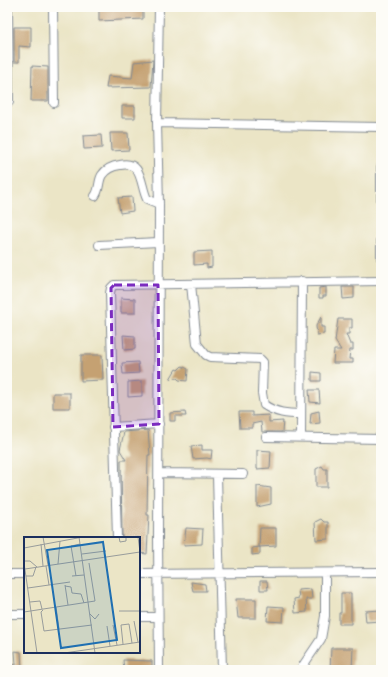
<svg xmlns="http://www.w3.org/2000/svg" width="388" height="677" viewBox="0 0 388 677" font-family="Dekko,sans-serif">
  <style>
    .building { fill: #c5a172 }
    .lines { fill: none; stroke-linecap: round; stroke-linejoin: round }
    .minor-casing { stroke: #838a92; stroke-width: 10 }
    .minor { stroke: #fff; stroke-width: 8 }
    .marked { fill: #7b2cbf; fill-opacity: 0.2; stroke: #7b2cbf; stroke-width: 3; stroke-dasharray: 8 5; stroke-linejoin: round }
    .inset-road { fill: none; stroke: #989c9c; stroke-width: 1 }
    .view { fill: #1f6fb2; fill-opacity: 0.15; stroke: #1f6fb2; stroke-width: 2 }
    .inset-edge { fill: none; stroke: #1b2f5e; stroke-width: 2 }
  </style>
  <rect width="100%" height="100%" fill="#fdfcf7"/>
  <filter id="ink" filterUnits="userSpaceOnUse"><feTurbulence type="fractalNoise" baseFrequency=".025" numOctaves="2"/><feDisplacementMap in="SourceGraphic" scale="8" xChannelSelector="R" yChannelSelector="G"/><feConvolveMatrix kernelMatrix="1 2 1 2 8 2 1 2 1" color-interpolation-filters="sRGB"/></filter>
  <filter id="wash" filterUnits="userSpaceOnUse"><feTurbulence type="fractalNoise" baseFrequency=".012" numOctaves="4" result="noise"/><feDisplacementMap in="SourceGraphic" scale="16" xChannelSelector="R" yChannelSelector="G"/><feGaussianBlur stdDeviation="0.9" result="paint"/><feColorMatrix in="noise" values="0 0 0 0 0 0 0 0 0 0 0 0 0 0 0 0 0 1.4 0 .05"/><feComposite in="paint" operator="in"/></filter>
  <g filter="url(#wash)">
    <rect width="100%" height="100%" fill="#ebe5c6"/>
    <g id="blocks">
      <!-- building -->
      <path class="building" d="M99,7H143V19L99,21Z
        M14,27H31V47L19,46V62H14Z
        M153,60L151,87L106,88L108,76L132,78L134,62Z
        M32,66L48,67V101H31Z
        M122,106H135V118H122Z
        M110,133H128L129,150L111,151Z
        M101,135L102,148L84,149L83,136Z
        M132,197L133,211L120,213L118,198Z
        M212,251V267L207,268V264L194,265V252Z
        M326,287V296H323V298H319V288Z
        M342,287H354V298L343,299Z
        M121,298L135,299V313H121Z
        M321,317V327H324V334L317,335L316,326Z
        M338,319H352V328H349V334H346L350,344H353V350H350L349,359H353V363H333L334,350H341L335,341Z
        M123,335L135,336V349L124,350Z
        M81,355H102L103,380L81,381Z
        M138,362L139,373L123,374L122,363Z
        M182,366L188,369L187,381L179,380L177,378L170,379L176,369L178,370Z
        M312,372L321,373V381H312Z
        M142,381V396L128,397V382Z
        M309,390H319L320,403L310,402Z
        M53,393H70V408H53Z
        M319,411L320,423L310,424L311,413Z
        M185,412L186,416H175V421H170V413Z
        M239,412H252V416L269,415V422L283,421L282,432H262L261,422L252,424V428H240Z
        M148,430L150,455H148L147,515H149L147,554L139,553V538H122L121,460H126L120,450L124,432Z
        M202,445V450H212L211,459L207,458L193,459L191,446Z
        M257,450L271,451L270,468L257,469Z
        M322,466L324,469H327V487H316V469Z
        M257,486L271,488V504L257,507Z
        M321,519L324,522H328V539L316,540L315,522Z
        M186,528L203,529L202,544L184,545Z
        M260,528H276V546L259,547Z
        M260,547V554L252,555V548Z
        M260,581H267L268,590H260Z
        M191,582L205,584L206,591H193Z
        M311,589L312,599H306L307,612L295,613L294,599L299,598L298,590Z
        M341,593H351V624H339V613H341Z
        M236,599H256V618H238Z
        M268,606L284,607L283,622L267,621Z
        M381,610V621L366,622L365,611Z
        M331,648H353L352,670H330Z
        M15,651L21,652L22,670H8V664L16,665Z
        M123,660L152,661V670H124Z"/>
    </g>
  </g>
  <g filter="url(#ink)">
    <use href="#blocks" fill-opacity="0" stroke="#838a92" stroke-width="1"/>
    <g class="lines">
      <defs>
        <path id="minor" d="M8,7L9,102
          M53,7L54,103
          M157,123L381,127
          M381,167V258
          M95,196C100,190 98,181 102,175C106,169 113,166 120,165C143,160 140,185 147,199L159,204
          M99,245L158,242
          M191,284L197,344L206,355L210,357L260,359L263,362L262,393L264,405C276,413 287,414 301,414
          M113,427L159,424
          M266,437L381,439
          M301,437L302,281
          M159,473L243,474
          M217,475L222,670
          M117,538L110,293L111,288L114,285L381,281
          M7,574H25
          M139,574L381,572
          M7,614H25
          M139,617H158
          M159,670L158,537L159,204L157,123L159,7
          M300,670L321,639L325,616V573"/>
      </defs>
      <!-- minor casing -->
      <use href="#minor" class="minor-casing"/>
      <!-- minor -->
      <use href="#minor" class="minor"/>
    </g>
  </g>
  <!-- marked area -->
  <path class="marked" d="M114,285H158L159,424L113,427L111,288Z"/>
  <!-- overview -->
  <g transform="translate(24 537)">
    <rect width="116" height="116" fill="#ebe5c6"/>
    <path class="inset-road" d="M19,0L24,28M55,0L71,116M95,0L96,5L102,4V0M114,0L116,15M17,7L19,29M0,11L59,0M58,17L82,14M0,24H6L13,30M0,26L13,116M34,27L36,4M22,29L25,48M1,32L116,15M2,39H9L12,30M48,39L60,38M52,39L47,9L56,7M41,48L44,68M41,49L47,50L48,56L57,57L60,66M4,51L46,45M6,65L16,64L18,72M32,70L35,92M19,73L17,75L20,94L68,88M95,74H116M0,75L71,64L65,26M66,77L71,82L75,77M110,84L114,105M89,88L93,108M83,89L86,109M99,107L97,88L105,87L108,106M40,116L116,105"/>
    <path class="view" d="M79,5L93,103L37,111L23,13Z"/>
    <rect width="116" height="116" class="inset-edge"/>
  </g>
  <!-- margin -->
  <rect width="388" height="677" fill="none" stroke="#fdfcf7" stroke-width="24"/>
</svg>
